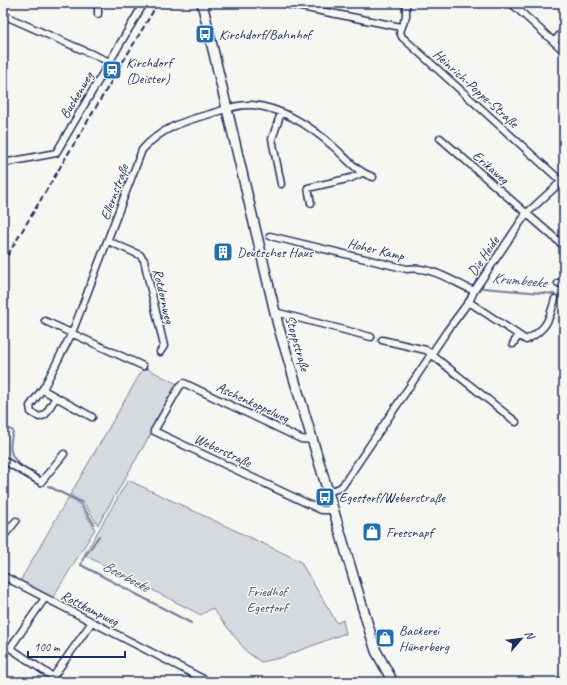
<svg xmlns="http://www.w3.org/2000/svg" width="567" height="685" viewBox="0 0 567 685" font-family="Caveat,sans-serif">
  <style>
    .green { fill: #d6d9dd; stroke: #78849e }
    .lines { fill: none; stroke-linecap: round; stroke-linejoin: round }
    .stream { stroke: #717e99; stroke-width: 2 }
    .minor-casing { stroke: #1b2f5e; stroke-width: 9 }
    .secondary-casing { stroke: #1b2f5e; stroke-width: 12 }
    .minor { stroke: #f6f6f2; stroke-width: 6 }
    .secondary { stroke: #f6f6f2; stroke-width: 9 }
    .rail { stroke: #1b2f5e; stroke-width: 2; stroke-dasharray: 6 3; stroke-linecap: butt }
    .labels { text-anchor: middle; stroke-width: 3; stroke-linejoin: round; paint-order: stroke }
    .poi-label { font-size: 14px; fill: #1b2f5e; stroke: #f6f6f2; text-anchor: start }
    .street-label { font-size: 14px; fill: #1b2f5e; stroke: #f6f6f2 }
    .park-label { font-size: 14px; fill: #405177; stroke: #f6f6f2 }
    .water-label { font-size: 15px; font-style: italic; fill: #46567b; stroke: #f6f6f2 }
  </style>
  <rect width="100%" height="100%" fill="#f6f6f2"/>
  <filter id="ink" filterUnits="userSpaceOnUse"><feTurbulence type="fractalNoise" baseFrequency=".025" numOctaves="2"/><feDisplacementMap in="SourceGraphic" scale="8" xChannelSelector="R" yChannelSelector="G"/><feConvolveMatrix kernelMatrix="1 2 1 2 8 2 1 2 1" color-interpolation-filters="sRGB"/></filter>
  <g filter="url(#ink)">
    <!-- green -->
    <path class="green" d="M144,367L179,385L98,525L84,503L70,495Z
      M128,480L300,561L337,623L343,620L346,634H343L280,658L261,662L247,652L212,608L201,615L84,555Z
      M68,498L79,504L95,529L52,599L20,581Z"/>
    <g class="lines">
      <!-- stream -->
      <path class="stream" d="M483,288L554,294
        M558,295H564
        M3,425L13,431C9,446 8,456 22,466
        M29,471L35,472
        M48,486L80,502L94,524
        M99,536L83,559L81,565L191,623"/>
      <defs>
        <path id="minor" d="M406,3V16L400,32L402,37L561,181
          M511,3L564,51
          M286,4L401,27
          M98,14V3
          M3,15L110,62
          M554,42L564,30
          M281,113L272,139L281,184
          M440,138L564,246
          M3,163L56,153L144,3
          M311,203L308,188L351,178L362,173
          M270,236L407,269C431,266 452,281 474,291
          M108,241L140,255L144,260L164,346L160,352
          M558,283L564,284
          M469,302L526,340C547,329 549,320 555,299
          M275,312L371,337
          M45,321L143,366
          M382,340L426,350L516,422
          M513,344L518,336
          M44,387L30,406L31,412L39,417L45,415L56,397
          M92,417L45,391L44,387L72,333L142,150C160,129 183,121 210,114C224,110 237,104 252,105C283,108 312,127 335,148C347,159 357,172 373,177
          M312,440L301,439L184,383L180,386L154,431L321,510H333
          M3,460L41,482L64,454
          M327,492L340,488L343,485L447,331L470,300L474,291L526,214L564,179
          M3,537L16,521
          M3,576L209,682
          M45,598L10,648L53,677L92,622"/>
        <path id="secondary" d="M202,3L278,325L370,632L376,651L393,682"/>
      </defs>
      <!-- minor casing -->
      <use href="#minor" class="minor-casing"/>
      <!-- secondary casing -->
      <use href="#secondary" class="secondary-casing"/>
      <!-- minor -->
      <use href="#minor" class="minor"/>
      <!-- secondary -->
      <use href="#secondary" class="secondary"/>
      <!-- rail -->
      <path class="rail" d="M3,263L158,3"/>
    </g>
  </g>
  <!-- icons -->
  <defs>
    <symbol id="bus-square" viewBox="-11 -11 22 22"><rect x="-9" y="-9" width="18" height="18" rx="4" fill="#1f6fb2" stroke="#f6f6f2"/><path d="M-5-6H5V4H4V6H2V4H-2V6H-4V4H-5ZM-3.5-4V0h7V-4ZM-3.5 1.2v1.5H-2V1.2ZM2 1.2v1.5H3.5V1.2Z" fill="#fff"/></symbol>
    <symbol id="station-square" viewBox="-11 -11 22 22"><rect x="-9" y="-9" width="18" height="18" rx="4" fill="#1f6fb2" stroke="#f6f6f2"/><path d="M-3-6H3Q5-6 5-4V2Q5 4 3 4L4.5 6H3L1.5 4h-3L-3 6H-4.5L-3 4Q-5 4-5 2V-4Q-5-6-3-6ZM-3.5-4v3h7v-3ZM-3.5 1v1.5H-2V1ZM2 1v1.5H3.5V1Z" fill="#fff"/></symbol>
    <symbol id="building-square" viewBox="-11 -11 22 22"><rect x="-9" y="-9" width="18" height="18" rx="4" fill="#1f6fb2" stroke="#f6f6f2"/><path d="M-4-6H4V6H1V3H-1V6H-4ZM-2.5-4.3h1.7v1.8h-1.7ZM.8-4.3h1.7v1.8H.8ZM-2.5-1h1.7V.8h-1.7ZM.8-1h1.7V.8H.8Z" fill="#fff"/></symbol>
    <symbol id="shop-square" viewBox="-11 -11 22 22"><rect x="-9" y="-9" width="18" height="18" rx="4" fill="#1f6fb2" stroke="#f6f6f2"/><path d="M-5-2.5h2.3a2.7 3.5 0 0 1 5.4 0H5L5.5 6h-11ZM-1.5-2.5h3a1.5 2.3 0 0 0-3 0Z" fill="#fff"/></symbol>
  </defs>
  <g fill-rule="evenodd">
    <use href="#bus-square" x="194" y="23" width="22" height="22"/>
    <use href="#station-square" x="101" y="59" width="22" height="22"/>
    <use href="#building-square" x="212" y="241" width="22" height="22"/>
    <use href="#bus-square" x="314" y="486" width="22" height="22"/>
    <use href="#shop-square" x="361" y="521" width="22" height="22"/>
    <use href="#shop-square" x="374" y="627" width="22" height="22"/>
  </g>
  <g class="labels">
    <!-- poi labels -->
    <g class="poi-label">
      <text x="219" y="39">Kirchdorf/Bahnhof</text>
      <text x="126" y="67">Kirchdorf<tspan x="126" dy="16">(Deister)</tspan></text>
      <text x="237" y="257">Deutsches Haus</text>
      <text x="339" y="502">Egestorf/Weberstraße</text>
      <text x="386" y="537">Fressnapf</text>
      <text x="399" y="635">Backerei<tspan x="399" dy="16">Hünerberg</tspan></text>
    </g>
    <!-- street labels -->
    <g class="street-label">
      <text transform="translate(476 88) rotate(42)" y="5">Heinrich-Poppe-Straße</text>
      <text transform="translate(76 95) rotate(-59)" y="5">Buchenweg</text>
      <text transform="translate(491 167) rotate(41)" y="5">Erikaweg</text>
      <text transform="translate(114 192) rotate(-70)" y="5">Ellernstraße</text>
      <text transform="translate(376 249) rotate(13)" y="5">Hoher Kamp</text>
      <text transform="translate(483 256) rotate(-56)" y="5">Die Heide</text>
      <text transform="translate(164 296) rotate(77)" y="5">Rotdornweg</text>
      <text transform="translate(298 343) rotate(74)" y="5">Stoppstraße</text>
      <text transform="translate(253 402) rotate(25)" y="5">Aschenkoppelweg</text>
      <text transform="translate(223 450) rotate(25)" y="5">Weberstraße</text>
      <text transform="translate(90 608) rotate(27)" y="5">Rottkampweg</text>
    </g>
    <!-- park labels -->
    <g class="park-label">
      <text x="267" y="596">Friedhof<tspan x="267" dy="16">Egestorf</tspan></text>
    </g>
    <!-- water labels -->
    <g class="water-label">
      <text transform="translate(519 280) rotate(5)" y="5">Krumbeeke</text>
      <text transform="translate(126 576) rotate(28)" y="5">Beerbeeke</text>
    </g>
  </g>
  <!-- margin -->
  <rect width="567" height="685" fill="none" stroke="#f6f6f2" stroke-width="16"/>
  <rect x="8" y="8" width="551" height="669" fill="none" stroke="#1b2f5e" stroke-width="1.5" filter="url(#ink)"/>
  <!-- north arrow -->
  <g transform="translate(521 639) rotate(62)" stroke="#f6f6f2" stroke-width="3" paint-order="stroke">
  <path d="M0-3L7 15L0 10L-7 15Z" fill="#1b2f5e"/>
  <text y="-6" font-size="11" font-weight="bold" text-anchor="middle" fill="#1b2f5e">N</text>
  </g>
  <!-- scale -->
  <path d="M28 651v6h97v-6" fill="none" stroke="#1b2f5e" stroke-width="2"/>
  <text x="34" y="651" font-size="12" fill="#1b2f5e" stroke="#f6f6f2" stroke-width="3" paint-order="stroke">100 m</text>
</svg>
